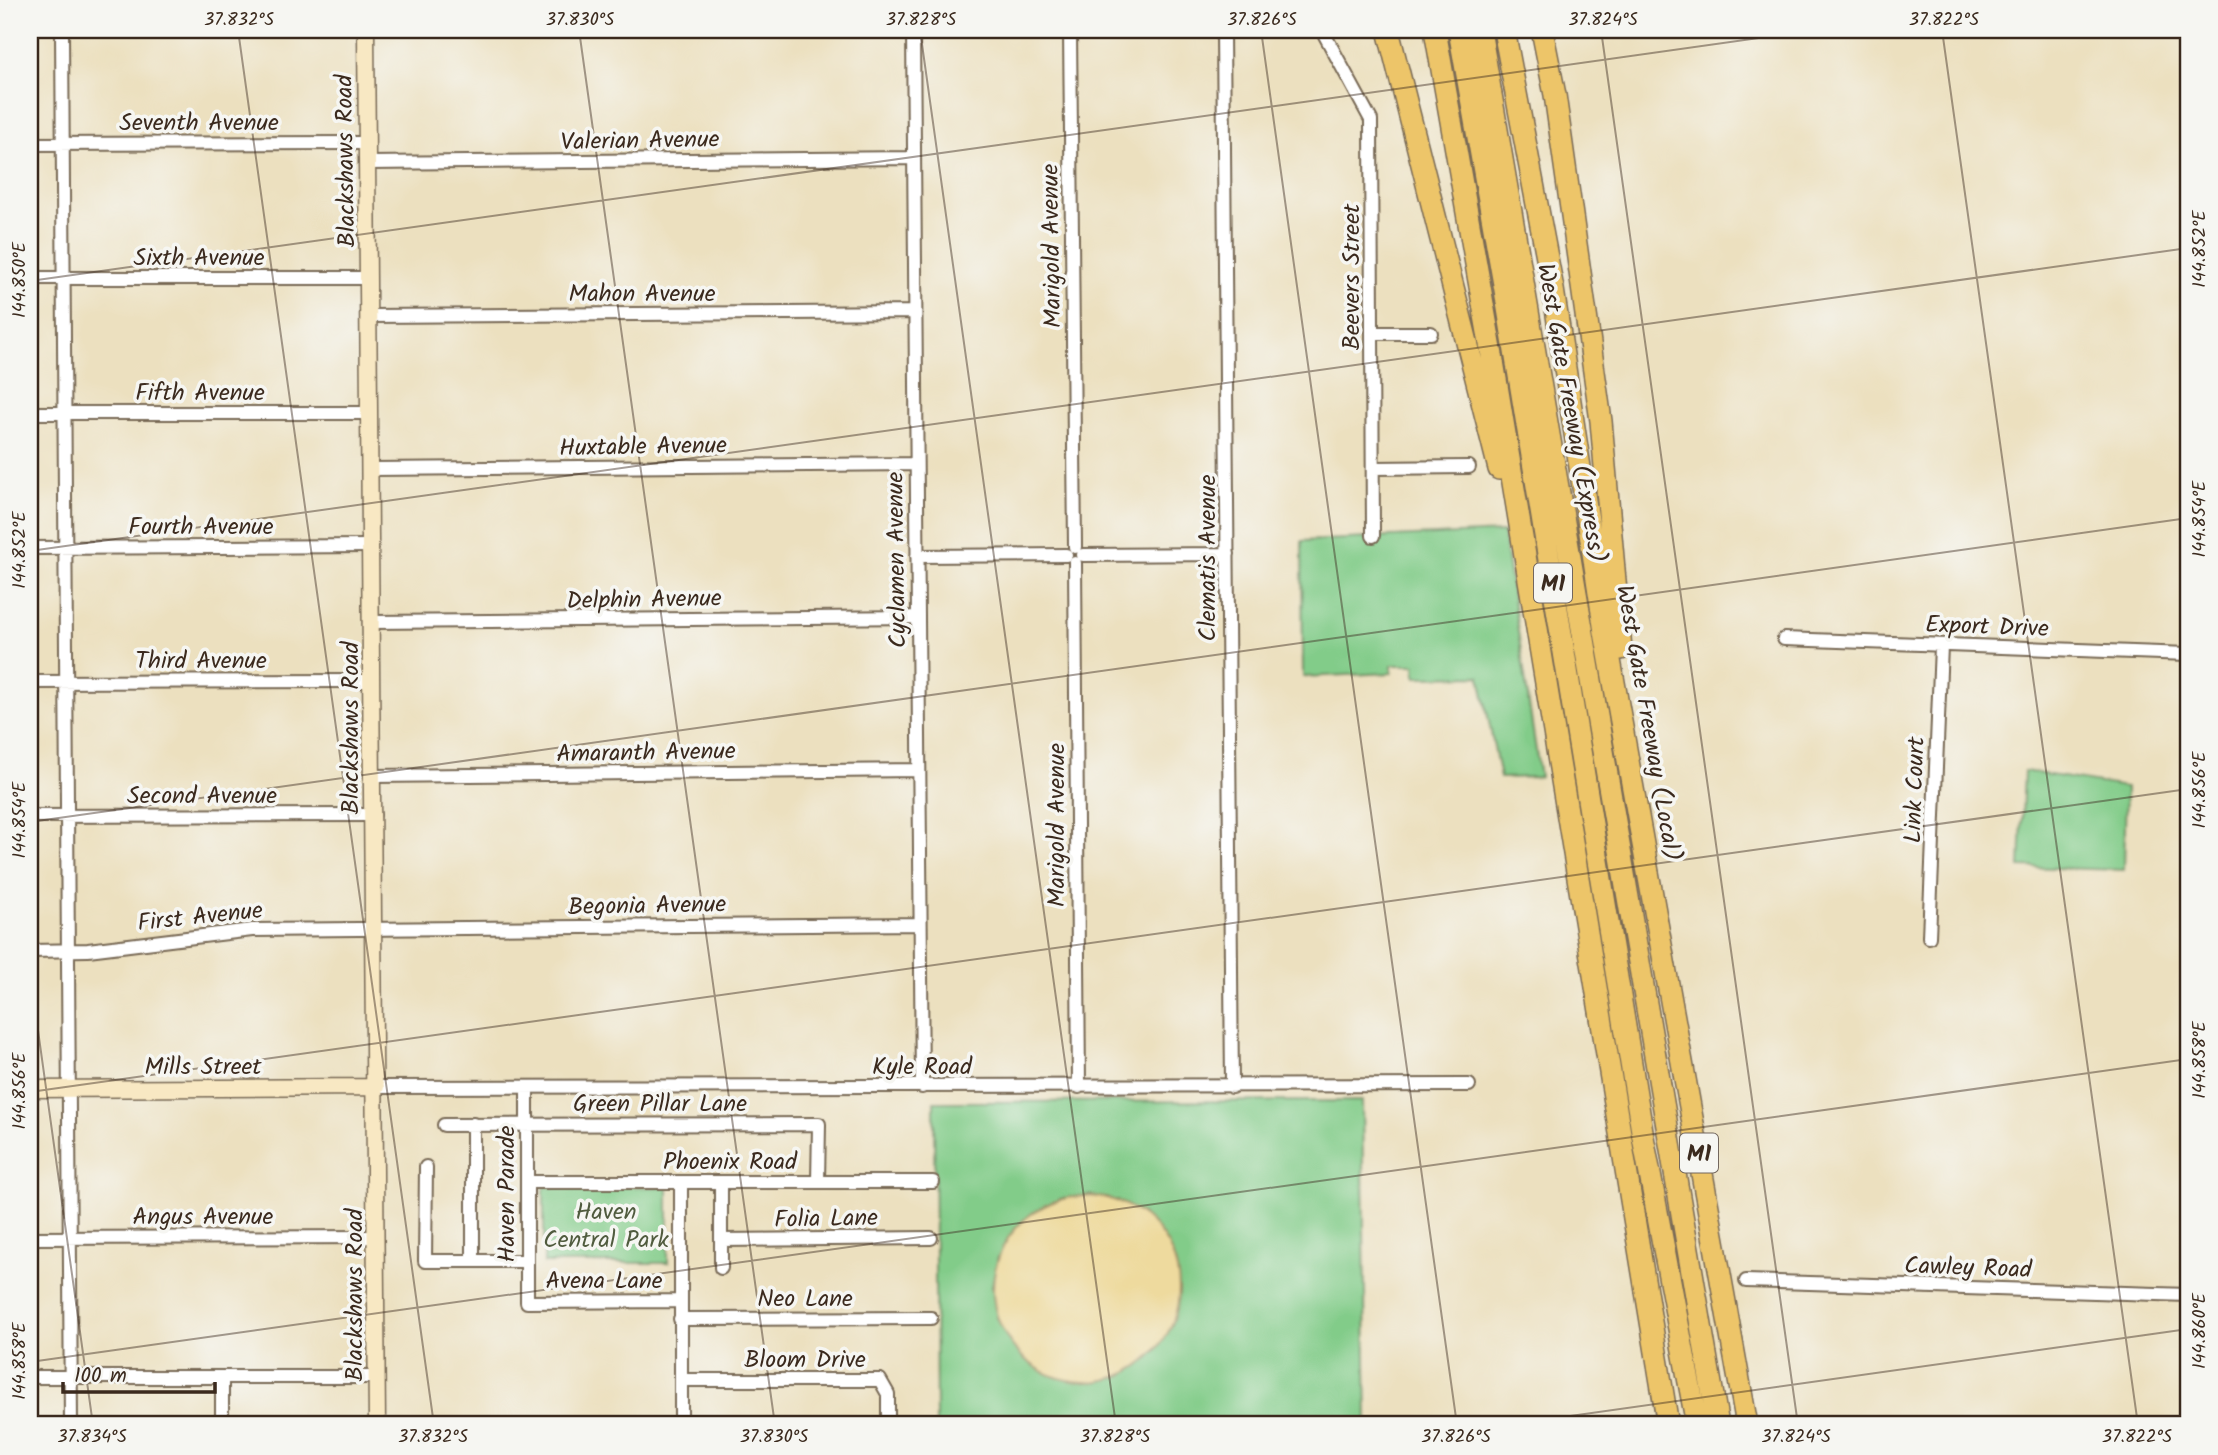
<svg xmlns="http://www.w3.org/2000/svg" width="2218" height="1455" viewBox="0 0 2218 1455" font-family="Kalam,sans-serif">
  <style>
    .green { fill: #82cc89; stroke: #5e7b54; stroke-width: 2; fill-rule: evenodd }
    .sand { fill: #eeda9e; stroke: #94825e; stroke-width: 2 }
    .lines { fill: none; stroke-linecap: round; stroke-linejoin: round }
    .street-casing { stroke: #796a56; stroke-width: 16 }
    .secondary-casing { stroke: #796a56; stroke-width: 19 }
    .highway-casing { stroke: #796a56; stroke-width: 24 }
    .street { stroke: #fff; stroke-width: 12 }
    .secondary { stroke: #f8e8c3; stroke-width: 16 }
    .highway { stroke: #edc569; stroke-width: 21 }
    .ticks { fill: none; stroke: #3b2a1e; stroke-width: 2; stroke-opacity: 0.45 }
    .labels { text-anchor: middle; stroke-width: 7; stroke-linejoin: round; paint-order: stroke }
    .shield { fill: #f6f6f2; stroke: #73675e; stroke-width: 2 }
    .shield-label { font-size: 23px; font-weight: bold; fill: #3b2a1e }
    .street-label { font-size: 24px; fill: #3b2a1e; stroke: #f6f6f2 }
    .park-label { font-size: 24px; fill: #505b3e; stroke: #f6f6f2 }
    .neatline { fill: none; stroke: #3b2a1e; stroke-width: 2.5 }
    .ticks-label { font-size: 18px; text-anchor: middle; fill: #3b2a1e }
  </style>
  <rect width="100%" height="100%" fill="#f6f6f2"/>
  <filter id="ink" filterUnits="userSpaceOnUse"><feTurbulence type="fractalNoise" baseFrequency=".0143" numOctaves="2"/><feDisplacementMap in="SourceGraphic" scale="14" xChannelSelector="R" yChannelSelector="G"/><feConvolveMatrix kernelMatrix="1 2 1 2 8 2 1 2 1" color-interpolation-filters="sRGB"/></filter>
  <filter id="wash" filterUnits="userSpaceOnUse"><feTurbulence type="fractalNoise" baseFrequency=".00686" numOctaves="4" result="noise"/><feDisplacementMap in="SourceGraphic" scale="28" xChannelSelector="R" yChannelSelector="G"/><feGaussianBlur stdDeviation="1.57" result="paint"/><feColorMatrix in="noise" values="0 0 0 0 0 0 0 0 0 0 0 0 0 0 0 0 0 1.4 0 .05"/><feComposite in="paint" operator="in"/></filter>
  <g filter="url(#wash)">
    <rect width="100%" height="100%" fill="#ece0bf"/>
    <!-- green -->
    <path class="green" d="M1503,532L1540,777L1500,778L1480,676L1416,677L1415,665H1392V673L1303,677L1302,541Z
      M2024,771L2126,787L2124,870L2020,867Z
      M1362,1101L1367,1425H936L934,1102ZM1089,1195L1117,1201L1143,1215L1179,1292L1172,1324L1155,1352L997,1318L992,1286L998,1257L1060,1199Z
      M544,1187H668V1263H544Z"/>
    <!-- sand -->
    <path class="sand" d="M993 1289a93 93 0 1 1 186 0a93 93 0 1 1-186 0Z"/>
  </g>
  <g filter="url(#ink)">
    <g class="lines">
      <defs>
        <path id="street" d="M62,30L71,1425
          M913,30L922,1087
          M1070,30L1075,547
          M1223,30L1232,1087
          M1322,30L1371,120L1373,536
          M30,144L368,143
          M368,163L913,158
          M30,278H369
          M369,316L915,312
          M1372,333H1431
          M30,413H370
          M1373,468L1469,467
          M371,469L916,464
          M30,548L371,546
          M1083,555L1228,554
          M917,556L1066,555
          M1075,563L1079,1087
          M372,622L917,617
          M1784,639L2188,654
          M30,682L372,681
          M373,776L919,770
          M30,816L374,815
          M1929,937L1941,646
          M30,951L88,950L252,930L920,924
          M376,1087L1469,1085
          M527,1087V1302L680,1301
          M444,1125L819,1124L818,1182
          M426,1167L425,1261H527
          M527,1182H933
          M681,1182V1425
          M721,1182V1268
          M30,1238L377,1237
          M721,1240L931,1238
          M473,1261V1124
          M1746,1281L2188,1295
          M680,1319L931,1318
          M30,1377H377
          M222,1377V1425
          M681,1380H880L888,1394V1425"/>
        <path id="secondary" d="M366,30L377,1425
          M30,1089L376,1087"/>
        <path id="highway" d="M1388,30L1499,469
          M1435,30L1493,361L1668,1425
          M1459,30L1505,290L1643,1137L1697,1425
          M1480,30L1718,1425
          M1504,30L1553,289L1605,632L1747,1425
          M1542,30L1555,95L1601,421L1621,649"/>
      </defs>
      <!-- street casing -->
      <use href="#street" class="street-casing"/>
      <!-- secondary casing -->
      <use href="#secondary" class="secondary-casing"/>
      <!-- highway casing -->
      <use href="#highway" class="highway-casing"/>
      <!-- street -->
      <use href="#street" class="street"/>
      <!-- secondary -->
      <use href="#secondary" class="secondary"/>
      <!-- highway -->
      <use href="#highway" class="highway"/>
    </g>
  </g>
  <!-- ticks -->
  <path class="ticks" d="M238,30L434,1425M579,30L775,1425M920,30L1116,1425M1261,30L1457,1425M1601,30L1798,1425M1942,30L2138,1425M30,281L1816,30M30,551L2188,248M30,822L2188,518M30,973L93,1425M30,1092L2188,789M30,1362L2188,1059M1506,1425L2188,1329"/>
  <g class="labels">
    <!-- shield labels -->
    <g class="shield">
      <rect x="1534" y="563.5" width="38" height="39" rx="5"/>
      <rect x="1680" y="1133.5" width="38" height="39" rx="5"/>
    </g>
    <g class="shield-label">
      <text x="1553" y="591">M1</text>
      <text x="1699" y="1161">M1</text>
    </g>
    <!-- street labels -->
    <g class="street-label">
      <text x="199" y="130">Seventh Avenue</text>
      <text transform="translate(640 140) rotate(-1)" y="8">Valerian Avenue</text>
      <text transform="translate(345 161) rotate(-91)" y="8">Blackshaws Road</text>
      <text transform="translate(1051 246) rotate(-91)" y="8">Marigold Avenue</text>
      <text x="199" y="265">Sixth Avenue</text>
      <text transform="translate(1351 277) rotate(-90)" y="8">Beevers Street</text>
      <text x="642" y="301">Mahon Avenue</text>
      <text x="200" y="400">Fifth Avenue</text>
      <text transform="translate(1572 413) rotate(80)" y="8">West Gate Freeway (Express)</text>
      <text transform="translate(643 446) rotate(-1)" y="8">Huxtable Avenue</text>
      <text x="201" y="534">Fourth Avenue</text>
      <text transform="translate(1207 558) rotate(-90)" y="8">Clematis Avenue</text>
      <text transform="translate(896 560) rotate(-91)" y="8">Cyclamen Avenue</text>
      <text transform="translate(644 599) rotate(-1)" y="8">Delphin Avenue</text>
      <text transform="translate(1987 626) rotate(2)" y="8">Export Drive</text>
      <text x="201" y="668">Third Avenue</text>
      <text transform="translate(1649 723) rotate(80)" y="8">West Gate Freeway (Local)</text>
      <text transform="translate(350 728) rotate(-90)" y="8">Blackshaws Road</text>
      <text transform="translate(646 752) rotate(-1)" y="8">Amaranth Avenue</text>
      <text transform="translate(1914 790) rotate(-88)" y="8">Link Court</text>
      <text x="202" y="803">Second Avenue</text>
      <text transform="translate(1056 825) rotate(-90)" y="8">Marigold Avenue</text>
      <text transform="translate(647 905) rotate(-1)" y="8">Begonia Avenue</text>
      <text transform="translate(200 916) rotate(-6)" y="8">First Avenue</text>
      <text x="203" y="1074">Mills Street</text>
      <text x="922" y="1074">Kyle Road</text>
      <text x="660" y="1111">Green Pillar Lane</text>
      <text x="730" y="1169">Phoenix Road</text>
      <text transform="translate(506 1194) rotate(-90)" y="8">Haven Parade</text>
      <text x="203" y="1224">Angus Avenue</text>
      <text transform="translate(826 1218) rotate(-1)" y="8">Folia Lane</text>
      <text transform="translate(1968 1267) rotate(2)" y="8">Cawley Road</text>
      <text x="604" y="1288">Avena Lane</text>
      <text transform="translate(354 1295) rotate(-90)" y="8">Blackshaws Road</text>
      <text x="805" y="1306">Neo Lane</text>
      <text x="805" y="1367">Bloom Drive</text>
    </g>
    <!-- park labels -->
    <g class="park-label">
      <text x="606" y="1219">Haven<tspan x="606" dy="28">Central Park</tspan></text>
    </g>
  </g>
  <!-- margin -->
  <rect width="2218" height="1455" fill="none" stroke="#f6f6f2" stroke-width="77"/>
  <!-- scale -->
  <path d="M63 1382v10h152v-10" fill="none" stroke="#3b2a1e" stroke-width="3.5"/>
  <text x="74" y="1382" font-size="21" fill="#3b2a1e" stroke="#f6f6f2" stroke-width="5" paint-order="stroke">100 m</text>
  <rect x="38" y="38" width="2142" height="1378" class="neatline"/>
  <g class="ticks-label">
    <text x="239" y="25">37.832°S</text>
    <text x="580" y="25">37.830°S</text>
    <text x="921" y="25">37.828°S</text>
    <text x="1262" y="25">37.826°S</text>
    <text x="1603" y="25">37.824°S</text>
    <text x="1944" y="25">37.822°S</text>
    <text transform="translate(2199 249) rotate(-90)" y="6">144.852°E</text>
    <text transform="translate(19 280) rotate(-90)" y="6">144.850°E</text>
    <text transform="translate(2199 519) rotate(-90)" y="6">144.854°E</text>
    <text transform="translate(19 550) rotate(-90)" y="6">144.852°E</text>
    <text transform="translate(2199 790) rotate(-90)" y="6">144.856°E</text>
    <text transform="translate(19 820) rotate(-90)" y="6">144.854°E</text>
    <text transform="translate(2199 1060) rotate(-90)" y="6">144.858°E</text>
    <text transform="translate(19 1091) rotate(-90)" y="6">144.856°E</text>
    <text transform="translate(2199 1331) rotate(-90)" y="6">144.860°E</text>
    <text transform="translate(19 1361) rotate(-90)" y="6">144.858°E</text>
    <text x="92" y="1442">37.834°S</text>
    <text x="433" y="1442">37.832°S</text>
    <text x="774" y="1442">37.830°S</text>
    <text x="1115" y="1442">37.828°S</text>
    <text x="1456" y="1442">37.826°S</text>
    <text x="1796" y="1442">37.824°S</text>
    <text x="2137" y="1442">37.822°S</text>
  </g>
</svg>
